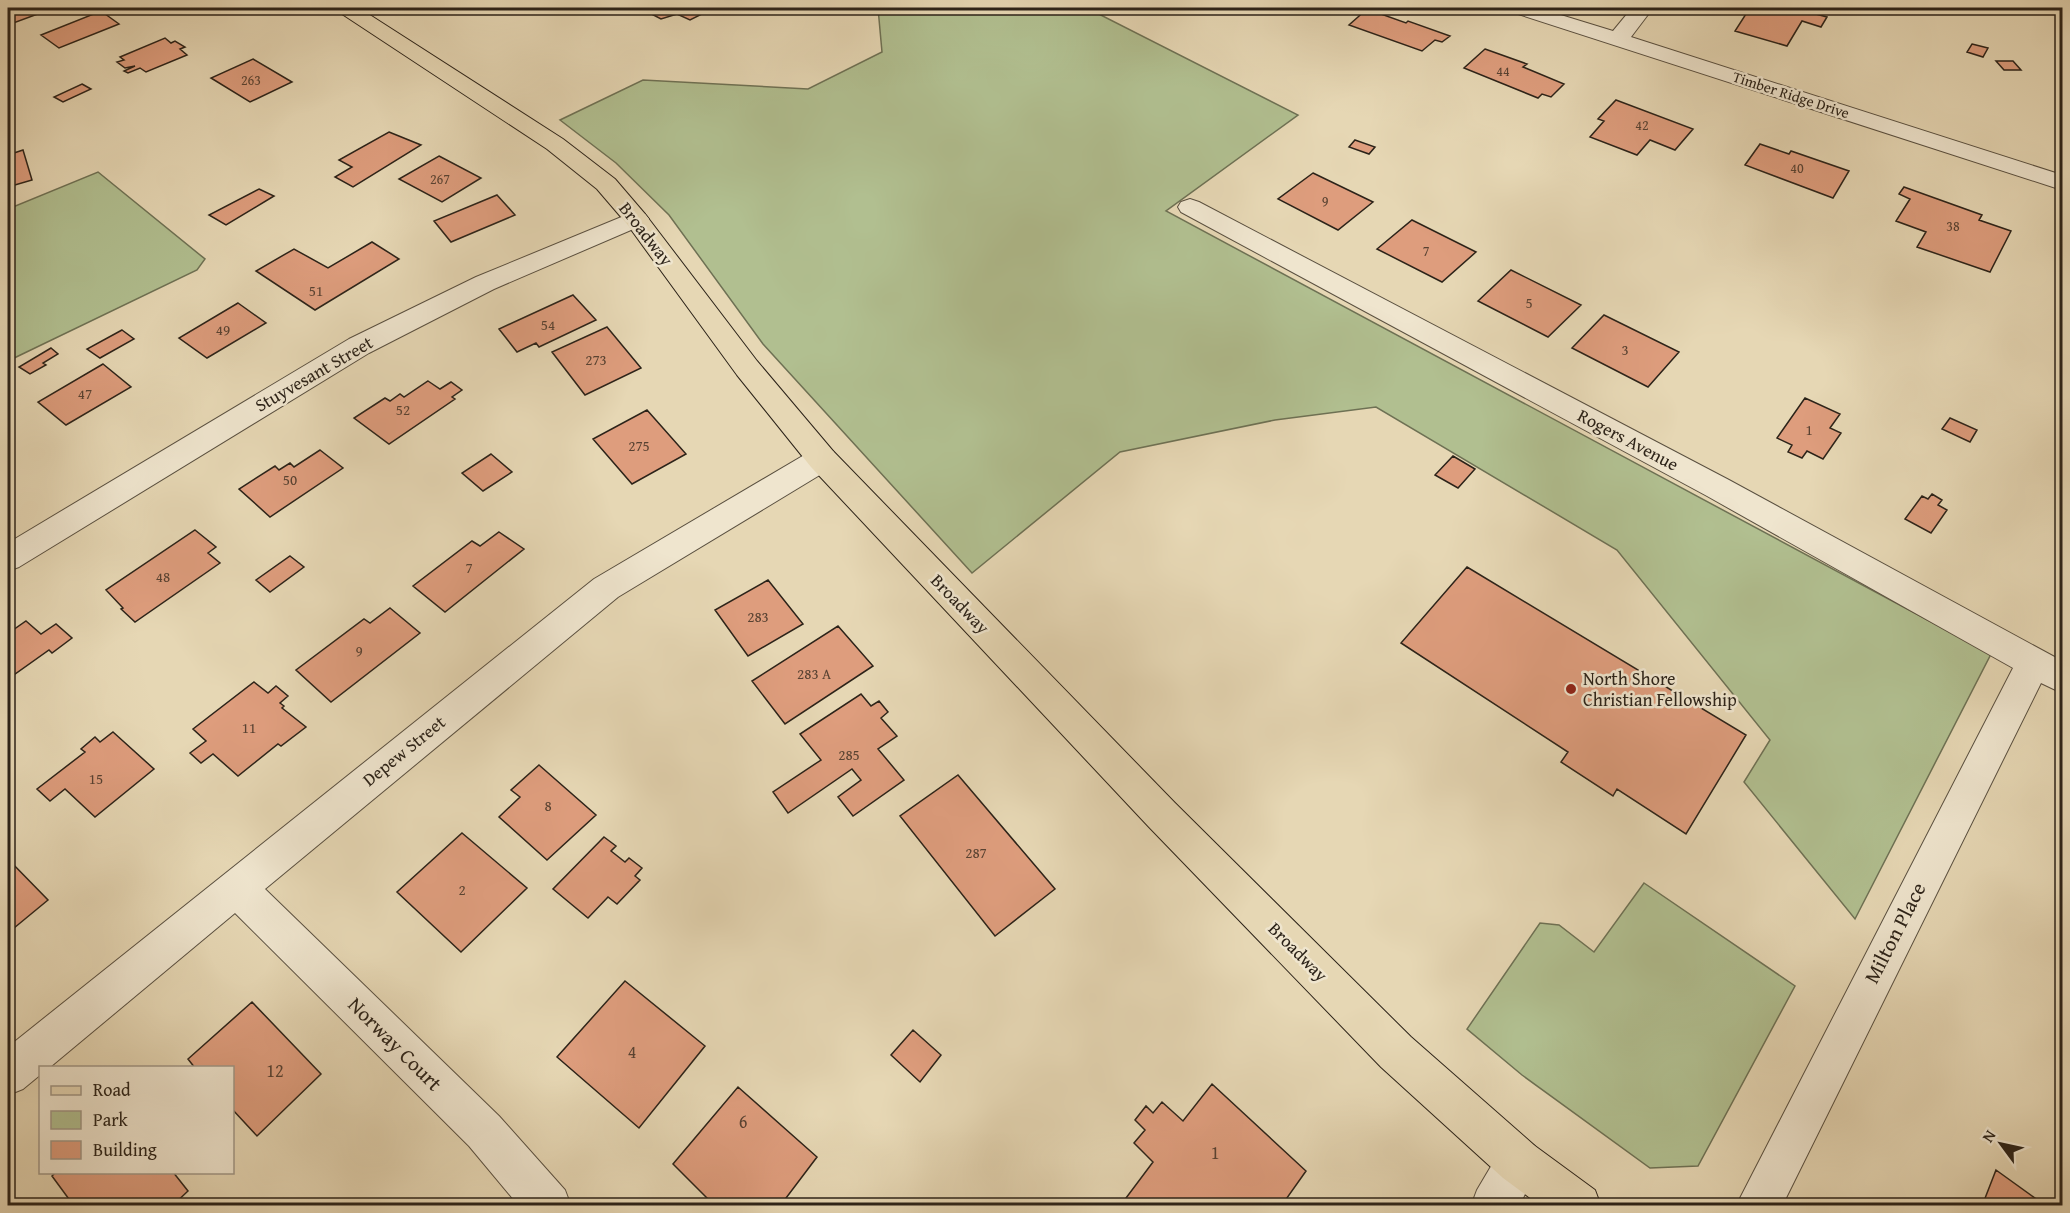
<svg xmlns="http://www.w3.org/2000/svg" width="2070" height="1213" viewBox="0 0 2070 1213" font-family="'Gentium Book Plus',serif">
  <style>
    .green { fill: #b1bf90; stroke: #6e7154; stroke-width: 1.5 }
    .building { fill: #de9d7d; stroke: #2c2319; stroke-width: 1.5 }
    .lines { fill: none; stroke-linecap: round; stroke-linejoin: round }
    .minor-casing { stroke: #5a5040; stroke-width: 2 }
    .major-casing { stroke: #2c2319; stroke-width: 2 }
    .minor { fill: #efe5ce; fill-rule: evenodd }
    .major { fill: #e6d7b4; fill-rule: evenodd }
    .poi-dot { fill: #8f2418; stroke: #efe5ce; stroke-width: 2 }
    .labels { text-anchor: middle; stroke-width: 5; stroke-linejoin: round; paint-order: stroke }
    .far-number-label { font-size: 14px; fill: #584232 }
    .far-street-label { font-size: 15px; fill: #2c2319; stroke: #efe5ce }
    .number-label { font-size: 15px; fill: #584232 }
    .street-label { font-size: 18px; fill: #2c2319; stroke: #efe5ce }
    .poi-label { font-size: 18px; fill: #2c2319; stroke: #efe5ce; text-anchor: start }
    .near-number-label { font-size: 18px; fill: #584232 }
    .near-street-label { font-size: 21px; fill: #2c2319; stroke: #efe5ce }
  </style>
  <rect width="100%" height="100%" fill="#e6d7b4"/>
  <filter id="stains"><feTurbulence type="fractalNoise" baseFrequency=".00333" numOctaves="4"/><feColorMatrix values="0 0 0 0 .2 0 0 0 0 .09 0 0 0 0 .02 0 0 0 .5 -.17"/></filter>
  <radialGradient id="worn" r=".72"><stop offset=".6" stop-color="#630" stop-opacity="0"/><stop offset="1" stop-color="#630" stop-opacity=".3"/></radialGradient>
  <!-- green -->
  <path class="green" d="M878,8H1087L1298,115L1166,211L1991,654L1855,919L1744,782L1770,740L1617,550L1376,407L1275,420L1120,452L972,573L763,344L669,215L616,163L560,120L643,80L808,89L882,52Z
    M98,172L205,259L197,270L10,360L8,358V209Z
    M1644,883L1795,986L1698,1166L1650,1168L1522,1075L1467,1029L1540,923L1559,925L1594,952Z"/>
  <!-- building -->
  <path class="building" d="M8,8H54L8,25Z
    M640,8H698L706,12L690,20L677,14L661,19Z
    M1746,8H1793L1827,17L1821,27L1802,21L1787,46L1735,31L1746,14L1742,13Z
    M1367,9L1406,23L1408,21L1450,36L1442,42L1435,40L1422,51L1349,25Z
    M101,11L119,24L59,48L41,35Z
    M165,38L171,43L175,41L185,47L180,49L187,55L146,72L140,68L128,73L124,71L135,66L125,68L117,62L124,60L120,57Z
    M1972,44L1988,48L1983,57L1967,52Z
    M1485,49L1527,64L1523,67L1564,84L1551,97L1542,94L1538,98L1464,68Z
    M253,59L292,82L250,102L211,78Z
    M1996,61H2013L2021,70H2004Z
    M82,84L91,89L63,102L54,97Z
    M1616,100L1693,129L1675,150L1650,140L1637,155L1590,137L1604,121L1598,119Z
    M389,132L421,145L353,187L335,177L352,167L339,160Z
    M1355,140L1375,147L1369,154L1349,147Z
    M1760,144L1789,154L1791,151L1849,171L1833,198L1745,165Z
    M8,150H10L11,154L23,150L32,180L8,187Z
    M439,156L481,178L442,202L399,179Z
    M1313,173L1373,202L1338,230L1278,199Z
    M1904,187L1982,215L1979,220L2011,231L1990,272L1917,247L1926,232L1896,221L1910,199L1899,194Z
    M259,189L274,196L226,225L209,215Z
    M497,195L515,215L451,242L434,221Z
    M1412,220L1476,252L1442,282L1377,249Z
    M372,242L399,259L315,310L256,271L294,249L328,268Z
    M1511,270L1581,305L1548,337L1478,301Z
    M573,295L596,320L539,347L536,343L517,352L499,329Z
    M238,303L266,323L207,358L179,338Z
    M1604,315L1679,352L1648,387L1572,348Z
    M607,327L641,368L585,395L552,352Z
    M122,330L134,339L100,358L87,349Z
    M51,348L58,354L43,363L46,365L30,374L19,367Z
    M103,364L131,387L66,425L38,402Z
    M428,381L440,389L451,382L462,390L452,397L455,399L389,444L354,418L385,398L390,401L400,394L404,397Z
    M1805,398L1840,414L1830,428L1841,433L1823,459L1807,451L1802,458L1788,452L1792,445L1777,438Z
    M647,410L686,454L632,484L593,439Z
    M1950,418L1977,430L1970,442L1942,429Z
    M320,450L343,468L270,517L239,489L275,466L279,470L290,463L294,467Z
    M491,454L512,472L483,491L462,473Z
    M1453,456L1475,469L1458,488L1435,475Z
    M1932,494L1942,500L1938,505L1947,510L1931,533L1905,519L1922,496L1928,499Z
    M195,530L216,547L208,553L220,563L135,622L121,609L123,608L106,590Z
    M499,532L524,549L445,612L413,586L472,541L480,546Z
    M290,556L304,567L270,592L256,580Z
    M1467,567L1746,735L1686,834L1617,789L1613,796L1561,762L1568,752L1401,643Z
    M768,580L803,624L748,656L715,610Z
    M390,608L420,633L331,702L296,670L364,619L370,623Z
    M26,621L41,634L56,624L72,638L52,653L49,650L8,679V630L10,632Z
    M838,626L873,666L785,724L752,681Z
    M254,682L268,693L276,686L288,696L280,703L284,706L282,708L306,727L281,746L278,744L238,776L213,754L201,763L190,753L206,741L193,729Z
    M861,694L871,706L879,701L888,712L881,718L897,736L878,749L904,780L853,816L838,797L861,780L852,769L788,813L773,792L821,760L800,734Z
    M113,732L154,769L95,817L65,789L50,801L37,789L85,752L81,749L95,737L100,742Z
    M539,765L596,815L547,860L499,817L520,797L511,790Z
    M958,775L1055,889L995,936L900,816Z
    M462,833L527,888L461,952L397,892Z
    M604,837L616,846L611,851L625,862L629,858L642,868L635,876L640,880L617,904L608,897L588,918L553,889Z
    M8,859L48,900L8,933Z
    M625,981L705,1046L639,1128L557,1057Z
    M252,1002L321,1074L257,1136L232,1109V1068H195L188,1059Z
    M913,1030L941,1055L920,1082L891,1055Z
    M1212,1084L1306,1171L1282,1205L1275,1199L1270,1206H1120L1153,1162L1134,1143L1145,1130L1135,1120L1146,1106L1153,1113L1162,1102L1183,1121Z
    M738,1087L817,1157L780,1206H715L673,1164Z
    M1996,1170L2046,1206H1982Z
    M56,1172H173L188,1191L172,1206H74L52,1176Z"/>
  <g class="lines">
    <defs>
      <path id="minor" d="M1509,8H1538L1613,31L1632,8H1653L1631,37L2062,175V190L1512,12Z
        M1190,199L1199,202L1729,480L2062,661V693L2041,683L1782,1206H1736L2013,668L1707,496L1181,212L1178,207L1181,202Z
        M636,211L645,214L649,219L645,224L494,289L369,353L19,567L8,571V543L349,339L476,277Z
        M822,448L833,451L837,459L833,467L618,597L265,889L499,1116L565,1190L571,1206H519L469,1146L235,913L49,1068H40V1075L23,1089L8,1095V1047L594,579L811,451Z
        M1519,1140L1535,1146L1541,1162L1519,1206H1471L1477,1190L1503,1146Z"/>
      <path id="major" d="M336,8H359L563,139L615,179L645,214L757,361L833,451L1175,803L1411,1037L1535,1146L1595,1190L1601,1206H1541L1503,1178L1381,1067L1149,827L811,467L737,375L627,224L597,189L547,149L339,12Z"/>
    </defs>
    <!-- minor casing -->
    <use href="#minor" class="minor-casing"/>
    <!-- major casing -->
    <use href="#major" class="major-casing"/>
    <!-- minor -->
    <use href="#minor" class="minor"/>
    <!-- major -->
    <use href="#major" class="major"/>
  </g>
  <!-- markers -->
  <circle class="poi-dot" cx="1571" cy="689" r="6"/>
  <g class="labels">
    <!-- far-number labels -->
    <g class="far-number-label">
      <text x="1503" y="76">44</text>
      <text x="251" y="85">263</text>
      <text x="1642" y="130">42</text>
      <text x="1797" y="173">40</text>
      <text x="440" y="184">267</text>
      <text x="1325" y="206">9</text>
      <text x="1953" y="231">38</text>
      <text x="1426" y="256">7</text>
    </g>
    <!-- far-street labels -->
    <g class="far-street-label">
      <text transform="translate(1791 95) rotate(18)" y="5">Timber Ridge Drive</text>
    </g>
    <!-- number labels -->
    <g class="number-label">
      <text x="316" y="296">51</text>
      <text x="1529" y="308">5</text>
      <text x="548" y="330">54</text>
      <text x="223" y="335">49</text>
      <text x="1625" y="355">3</text>
      <text x="596" y="365">273</text>
      <text x="85" y="399">47</text>
      <text x="403" y="415">52</text>
      <text x="1809" y="435">1</text>
      <text x="639" y="451">275</text>
      <text x="290" y="485">50</text>
      <text x="469" y="573">7</text>
      <text x="163" y="582">48</text>
      <text x="758" y="622">283</text>
      <text x="359" y="656">9</text>
      <text x="814" y="679">283 A</text>
      <text x="249" y="733">11</text>
      <text x="849" y="760">285</text>
      <text x="96" y="784">15</text>
      <text x="548" y="811">8</text>
      <text x="976" y="858">287</text>
      <text x="462" y="895">2</text>
    </g>
    <!-- street labels -->
    <g class="street-label">
      <text transform="translate(646 234) rotate(52)" y="6">Broadway</text>
      <text transform="translate(314 374) rotate(-30)" y="6">Stuyvesant Street</text>
      <text transform="translate(1628 440) rotate(28)" y="6">Rogers Avenue</text>
      <text transform="translate(960 604) rotate(46)" y="6">Broadway</text>
      <text transform="translate(404 751) rotate(-39)" y="6">Depew Street</text>
      <text transform="translate(1298 952) rotate(45)" y="6">Broadway</text>
    </g>
    <!-- poi labels -->
    <g class="poi-label">
      <text x="1583" y="685">North Shore<tspan x="1583" dy="21">Christian Fellowship</tspan></text>
    </g>
    <!-- near-number labels -->
    <g class="near-number-label">
      <text x="632" y="1058">4</text>
      <text x="275" y="1077">12</text>
      <text x="743" y="1128">6</text>
      <text x="1215" y="1159">1</text>
    </g>
    <!-- near-street labels -->
    <g class="near-street-label">
      <text transform="translate(1895 933) rotate(-63)" y="7">Milton Place</text>
      <text transform="translate(395 1044) rotate(45)" y="7">Norway Court</text>
    </g>
  </g>
  <!-- margin -->
  <rect width="2070" height="1213" fill="none" stroke="#e6d7b4" stroke-width="30"/>
  <rect x="9" y="9" width="2052" height="1195" fill="none" stroke="#2c2319" stroke-width="3"/>
  <rect x="15" y="15" width="2040" height="1183" fill="none" stroke="#2c2319" stroke-width="1.5"/>
  <!-- legend -->
  <rect x="39" y="1066" width="195" height="108" fill="#efe5ce" stroke="#a19786" stroke-width="1.5"/>
  <rect x="51" y="1086" width="30" height="9" fill="#e6d7b4" stroke="#a19786" stroke-width="1.5"/>
  <text x="93" y="1096" font-size="18" fill="#2c2319">Road</text>
  <rect x="51" y="1111" width="30" height="18" fill="#b1bf90" stroke="#a19786" stroke-width="1.5"/>
  <text x="93" y="1126" font-size="18" fill="#2c2319">Park</text>
  <rect x="51" y="1141" width="30" height="18" fill="#de9d7d" stroke="#a19786" stroke-width="1.5"/>
  <text x="93" y="1156" font-size="18" fill="#2c2319">Building</text>
  <!-- north arrow -->
  <g transform="translate(2001 1144) rotate(303)" stroke="#efe5ce" stroke-width="4.5" paint-order="stroke">
  <path d="M0-4.5L10 22L0 15L-10 22Z" fill="#2c2319"/>
  <text y="-9" font-size="16" font-weight="bold" text-anchor="middle" fill="#2c2319">N</text>
  </g>
  <rect width="100%" height="100%" filter="url(#stains)"/>
  <rect width="100%" height="100%" fill="url(#worn)"/>
</svg>
